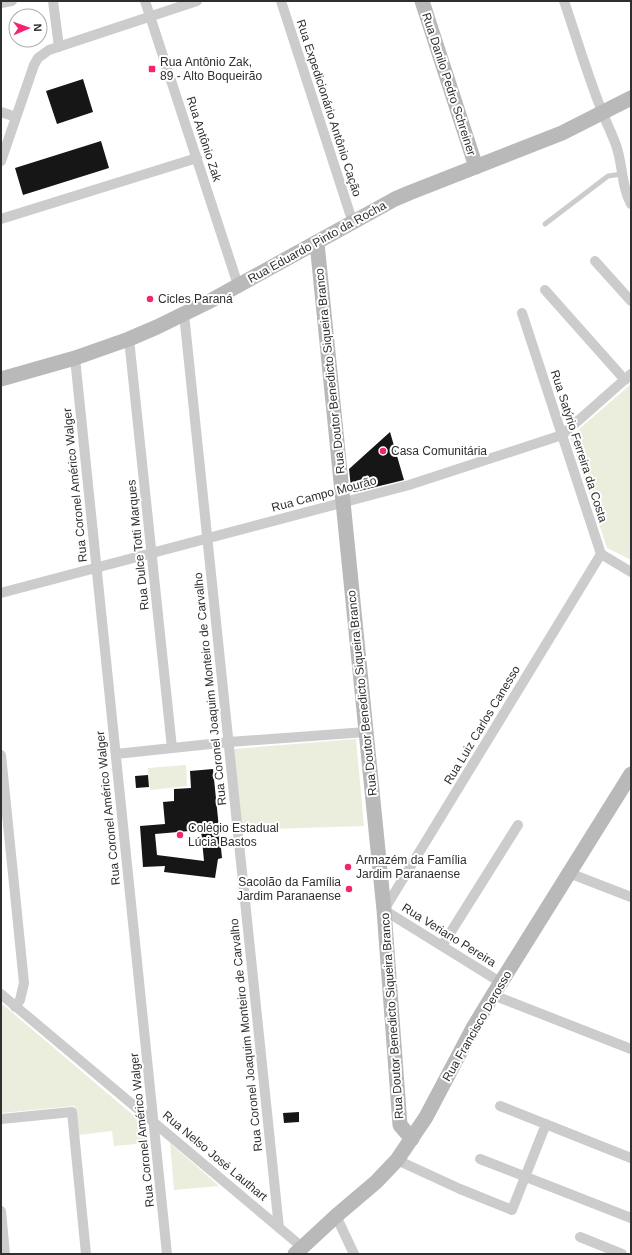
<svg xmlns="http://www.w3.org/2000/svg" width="632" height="1255" viewBox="0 0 632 1255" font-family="Arial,sans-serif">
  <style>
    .green { fill: #ebeedc }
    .building { fill: #161616; fill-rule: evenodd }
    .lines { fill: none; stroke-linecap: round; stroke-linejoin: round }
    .lane { stroke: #ccc; stroke-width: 5 }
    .street { stroke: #ccc; stroke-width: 10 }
    .secondary { stroke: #b9b9b9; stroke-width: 15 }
    .poi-dot { fill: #f32571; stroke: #fff; stroke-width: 1.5 }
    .labels { text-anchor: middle; stroke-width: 4; stroke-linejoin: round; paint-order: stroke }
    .poi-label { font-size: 12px; fill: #2f2f2f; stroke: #fff; text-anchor: start }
    .street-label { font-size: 12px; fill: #2f2f2f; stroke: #fff }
  </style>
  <rect width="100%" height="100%" fill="#fff"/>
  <!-- green -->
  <path class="green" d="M631,384V560L607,548L570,437Z
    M356,739L364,826L242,830L234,749Z
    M186,765L187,786L150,790L148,768Z
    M1,1003L146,1126L147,1143L114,1146L112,1131L78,1135L75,1106L1,1113Z
    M170,1143L219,1186L174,1190Z"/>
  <!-- building -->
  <path class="building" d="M83,79L93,112L57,124L46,91Z
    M101,141L109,168L23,195L15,168Z
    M390,432L404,480L355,492H353L351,488L349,469Z
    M213,769L222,858L218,859L215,878L164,872L165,866L143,867L140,826L165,824L163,802L174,801V789L191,788L190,771ZM201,830L204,861L157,855L155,834Z
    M148,775L149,787L136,788L135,776Z
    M299,1112V1122L284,1123L283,1113Z"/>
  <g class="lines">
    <!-- lane -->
    <path class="lane" d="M545,224L608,176L622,174"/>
    <!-- street -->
    <path class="street" d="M53,1L59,47
      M145,1L238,285
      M281,1L353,223
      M564,1C577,39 588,77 603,114C607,124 612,134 616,145C623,164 621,186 631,204
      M1,3L12,1
      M1,112L16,117
      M1,161L34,65L38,58L49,50L197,1
      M1,219L197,158
      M595,261L631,301
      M545,290L625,380
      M522,313L601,554L631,572
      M184,314L279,1228
      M129,339L172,748
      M75,358L167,1254
      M1,593L409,485L562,435L631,374
      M116,754L229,742L366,732
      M1,755L24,983L20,1000L15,1007
      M569,873L631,897
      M442,946L518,825
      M500,982L384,910L601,554
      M1,994L302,1247
      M493,995L631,1049
      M500,1106L631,1158
      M1,1119L72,1112L86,1254
      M480,1159L631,1218
      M397,1160L460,1189L512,1210L546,1124
      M1,1211L5,1254
      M336,1216L354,1254
      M580,1237L622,1254"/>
    <!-- secondary -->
    <path class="secondary" d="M422,1L476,167
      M317,243L384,910L400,1125L412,1139
      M1,379L75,358L129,339L157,327L210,301L395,199L409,193L562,133L631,98
      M295,1254L336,1216L376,1182L397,1160L426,1117L473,1028L493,995L631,774"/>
  </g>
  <!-- markers -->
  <g class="poi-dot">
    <rect x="148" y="65" width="8" height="8" rx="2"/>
    <circle cx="150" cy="299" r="4"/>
    <circle cx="383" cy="451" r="4"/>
    <circle cx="180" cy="835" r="4"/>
    <circle cx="348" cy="867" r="4"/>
    <circle cx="349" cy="889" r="4"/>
  </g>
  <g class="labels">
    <!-- poi labels -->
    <g class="poi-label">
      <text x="160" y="66">Rua Antônio Zak,<tspan x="160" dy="14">89 - Alto Boqueirão</tspan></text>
      <text x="158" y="303">Cicles Paraná</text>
      <text x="391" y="455">Casa Comunitária</text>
      <text x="188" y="832">Colégio Estadual<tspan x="188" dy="14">Lúcia Bastos</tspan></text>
      <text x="356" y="864">Armazém da Família<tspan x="356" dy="14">Jardim Paranaense</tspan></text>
      <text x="341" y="886" text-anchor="end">Sacolão da Família<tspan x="341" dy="14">Jardim Paranaense</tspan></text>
    </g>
    <!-- street labels -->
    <g class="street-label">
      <text transform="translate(449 84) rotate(72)" y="4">Rua Danilo Pedro Schreiner</text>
      <text transform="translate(329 108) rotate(72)" y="4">Rua Expedicionário Antônio Cação</text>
      <text transform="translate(204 139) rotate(72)" y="4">Rua Antônio Zak</text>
      <text transform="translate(317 242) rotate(-29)" y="4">Rua Eduardo Pinto da Rocha</text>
      <text transform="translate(330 371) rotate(-96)" y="4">Rua Doutor Benedicto Siqueira Branco</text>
      <text transform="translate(579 446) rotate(72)" y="4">Rua Satýrio Ferreira da Costa</text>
      <text transform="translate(75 485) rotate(-96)" y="4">Rua Coronel Américo Walger</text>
      <text transform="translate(324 494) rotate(-15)" y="4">Rua Campo Mourão</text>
      <text transform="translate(138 545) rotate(-96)" y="4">Rua Dulce Totti Marques</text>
      <text transform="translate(210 689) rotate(-96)" y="4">Rua Coronel Joaquim Monteiro de Carvalho</text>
      <text transform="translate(362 693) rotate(-96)" y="4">Rua Doutor Benedicto Siqueira Branco</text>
      <text transform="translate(482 725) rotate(-59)" y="4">Rua Luiz Carlos Canesso</text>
      <text transform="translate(108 808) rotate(-96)" y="4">Rua Coronel Américo Walger</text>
      <text transform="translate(449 935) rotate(32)" y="4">Rua Veriano Pereira</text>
      <text transform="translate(392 1016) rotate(-94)" y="4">Rua Doutor Benedicto Siqueira Branco</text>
      <text transform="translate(477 1026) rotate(-60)" y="4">Rua Francisco Derosso</text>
      <text transform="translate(246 1035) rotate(-96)" y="4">Rua Coronel Joaquim Monteiro de Carvalho</text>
      <text transform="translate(142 1130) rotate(-96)" y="4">Rua Coronel Américo Walger</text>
      <text transform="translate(215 1156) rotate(40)" y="4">Rua Nelso José Lauthart</text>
    </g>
  </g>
  <!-- border -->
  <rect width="632" height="1255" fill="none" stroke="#2f2f2f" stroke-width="4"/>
  <!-- north arrow -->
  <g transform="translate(28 28) rotate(88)"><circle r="19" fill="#ffffff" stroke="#acacac"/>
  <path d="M0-3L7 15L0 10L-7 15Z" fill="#f32571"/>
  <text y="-6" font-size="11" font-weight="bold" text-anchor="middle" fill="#2f2f2f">N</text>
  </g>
</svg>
